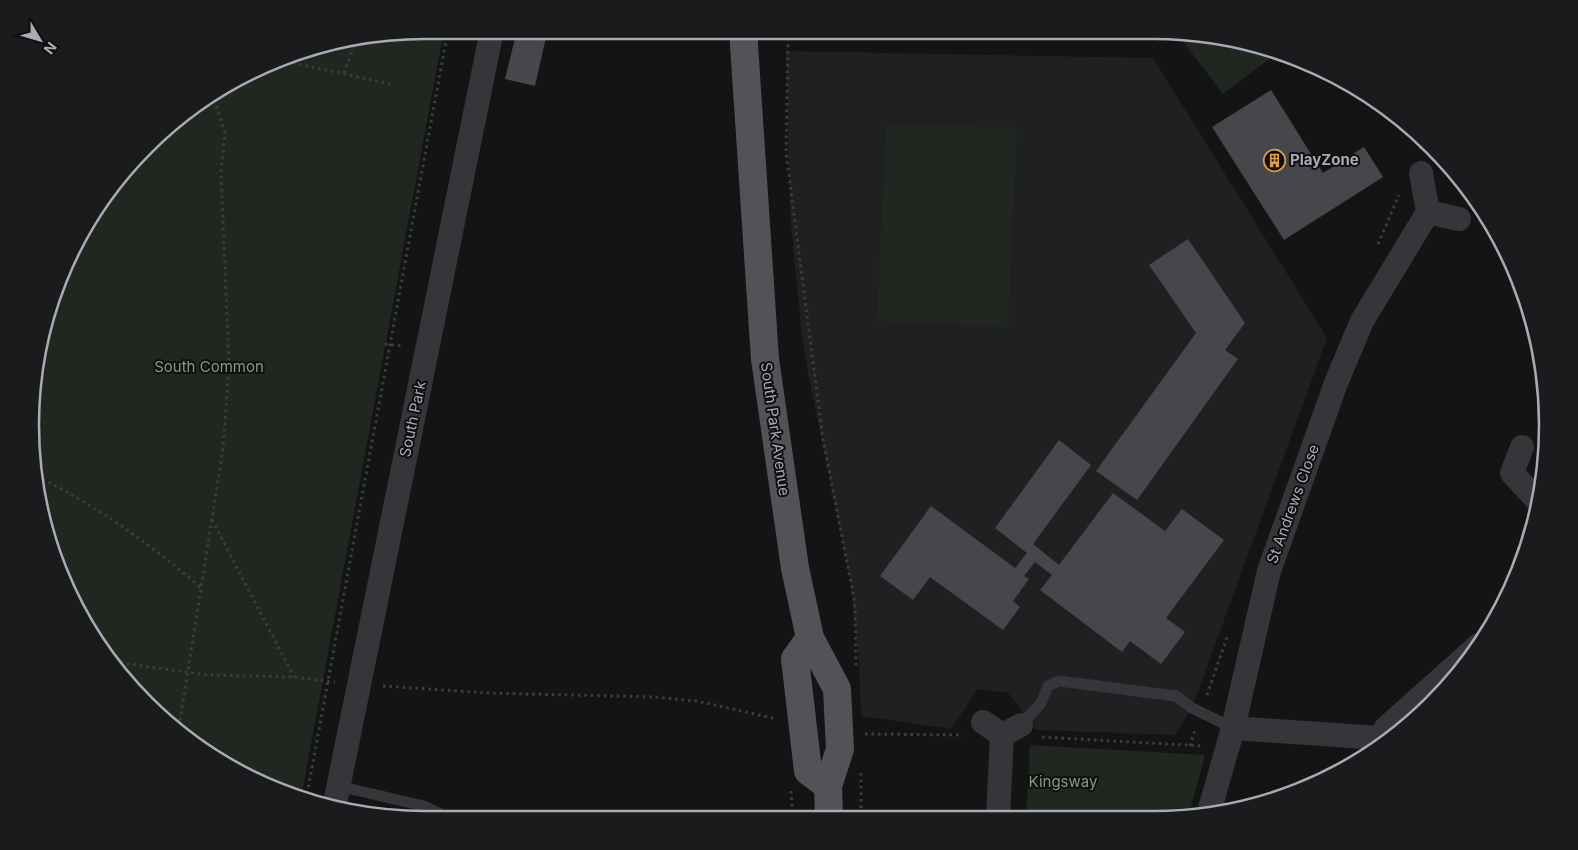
<svg xmlns="http://www.w3.org/2000/svg" width="1578" height="850" viewBox="0 0 1578 850" font-family="Inter,sans-serif">
  <style>
    .built { fill: #202022 }
    .green { fill: #202721 }
    .building { fill: #46474a }
    .lines { fill: none; stroke-linecap: round; stroke-linejoin: round }
    .path { stroke: #3b3d40; stroke-width: 3; stroke-dasharray: 2.5 4; stroke-linecap: butt }
    .lane { stroke: #353639; stroke-width: 11 }
    .street { stroke: #353639; stroke-width: 24 }
    .primary { stroke: #515358; stroke-width: 28 }
    .labels { text-anchor: middle; stroke-width: 4; stroke-linejoin: round; paint-order: stroke }
    .poi-label { font-size: 15px; font-weight: bold; fill: #a7abb4; stroke: #0f0f10; text-anchor: start }
    .park-label { font-size: 15px; fill: #809d80; stroke: #0f0f10 }
    .street-label { font-size: 15px; fill: #a7abb4; stroke: #0f0f10 }
    .rim { fill: none; stroke: #a7abb4; stroke-width: 2.5 }
  </style>
  <rect width="100%" height="100%" fill="#141415"/>
  <!-- built -->
  <path class="built" d="M786,51L1153,58L1327,338L1192,708L1175,735L1036,730L1008,693L978,689L951,729L861,716L859,662L850,579L809,378L802,336L790,214Z"/>
  <!-- green -->
  <path class="green" d="M425,30H444L301,798L228,767L128,686L60,576L31,451L43,323L96,206L184,112L298,51Z
    M1175,31L1255,44L1277,53L1223,94Z
    M886,123L1017,128L1008,327L877,321Z
    M1030,745L1205,755L1188,817H1026Z"/>
  <!-- building -->
  <path class="building" d="M517,30H534L547,33L535,86L505,79Z
    M1271,90L1323,173L1364,147L1383,177L1284,240L1212,127Z
    M1188,239L1245,323L1225,350L1238,359L1137,500L1096,471L1196,333L1149,265Z
    M1059,440L1091,465L1033,544L1059,565L1113,493L1165,531L1182,509L1224,540L1166,618L1185,632L1161,664L1130,641L1122,652L1040,590L1052,575L1035,562L1024,576L1029,579L1013,601L1020,607L1003,630L930,577L913,600L880,576L931,506L1015,568L1027,553L995,528Z"/>
  <g class="lines">
    <!-- path -->
    <path class="path" d="M788,38L786,152L823,439L855,603L856,667
      M280,60L395,85
      M344,73L355,42
      M1420,149L1425,140
      M1378,244L1399,195
      M385,344L404,346
      M37,476C99,508 147,541 200,587
      M212,520L294,677
      M114,662L207,675L294,677L335,682
      M383,686L487,693L655,697L697,701L777,719
      M1207,695L1227,637
      M179,727L223,449L229,366L221,172L225,133L213,96
      M865,734L963,735
      M1042,737L1203,746
      M1190,746L1195,730
      M861,773V818
      M791,791L793,818
      M306,800L448,30"/>
    <!-- lane -->
    <path class="lane" d="M1096,33V31
      M1021,725L1041,703L1048,686L1059,681L1176,696L1192,708L1233,728
      M338,786L424,806L450,819"/>
    <!-- street -->
    <path class="street" d="M1428,212L1459,219
      M1522,447L1512,473L1539,502
      M983,722L1002,735L1021,725
      M1233,728L1379,738
      M1375,751L1379,738L1386,728L1480,644
      M334,808L492,30
      M1208,816L1233,728L1269,571L1336,383L1362,321L1428,212L1421,173
      M998,817L1002,735"/>
    <!-- primary -->
    <path class="primary" d="M743,30L765,359L795,568L810,638L837,689L840,749L828,786L829,818
      M810,638L795,659L808,771L828,786"/>
  </g>
  <!-- icons -->
  <defs>
    <symbol id="building-ring" viewBox="-11 -11 22 22"><circle r="9.5" fill="#0f0f10" stroke="#dda044" stroke-width="1.5"/><path d="M-4-6H4V6H1V3H-1V6H-4ZM-2.5-4.3h1.7v1.8h-1.7ZM.8-4.3h1.7v1.8H.8ZM-2.5-1h1.7V.8h-1.7ZM.8-1h1.7V.8H.8Z" fill="#dda044"/></symbol>
  </defs>
  <g fill-rule="evenodd">
    <use href="#building-ring" x="1262" y="148" width="25" height="25"/>
  </g>
  <g class="labels">
    <!-- poi labels -->
    <g class="poi-label">
      <text x="1290" y="165">PlayZone</text>
    </g>
    <!-- park labels -->
    <g class="park-label">
      <text x="209" y="372">South Common</text>
      <text x="1063" y="787">Kingsway</text>
    </g>
    <!-- street labels -->
    <g class="street-label">
      <text transform="translate(413 419) rotate(-78)" y="5">South Park</text>
      <text transform="translate(775 429) rotate(82)" y="5">South Park Avenue</text>
      <text transform="translate(1293 504) rotate(-70)" y="5">St Andrews Close</text>
    </g>
  </g>
  <!-- crop -->
  <path d="M0 0H1578V850H0ZM425 39H1153A386 386 0 0 1 1539 425V425A386 386 0 0 1 1153 811H425A386 386 0 0 1 39 425V425A386 386 0 0 1 425 39Z" fill="#1b1b1d" fill-rule="evenodd"/>
  <path class="rim" d="M425 39H1153A386 386 0 0 1 1539 425V425A386 386 0 0 1 1153 811H425A386 386 0 0 1 39 425V425A386 386 0 0 1 425 39Z"/>
  <!-- north arrow -->
  <g transform="translate(40 40) rotate(128)" stroke="#0f0f10" stroke-width="4" paint-order="stroke">
  <path d="M0-4L9 19L0 12L-9 19Z" fill="#a7abb4"/>
  <text y="-8" font-size="14" font-weight="bold" text-anchor="middle" fill="#a7abb4">N</text>
  </g>
</svg>
